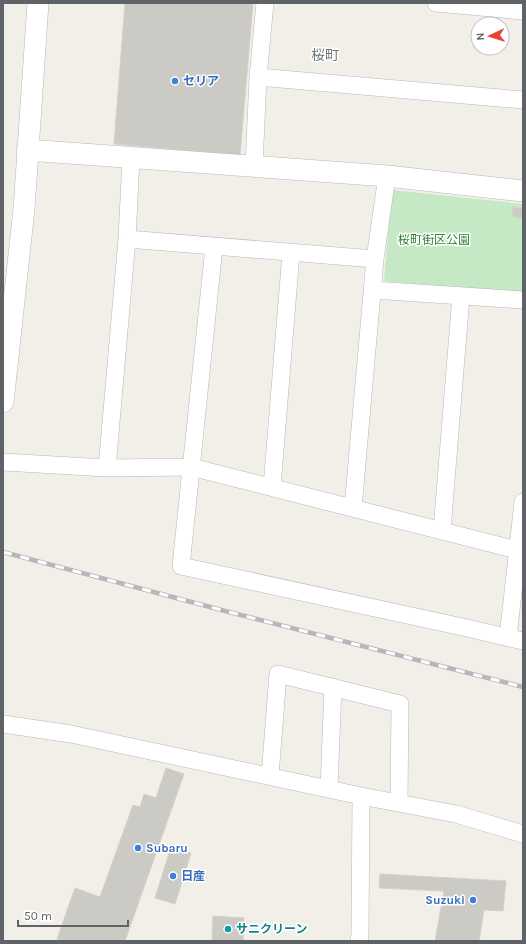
<svg xmlns="http://www.w3.org/2000/svg" width="526" height="944" viewBox="0 0 526 944" font-family="Karla,'Noto Sans JP',sans-serif">
  <style>
    .green { fill: #c5e8c5 }
    .building { fill: #cccac5; stroke: #d6d1c6 }
    .lines { fill: none; stroke-linecap: round; stroke-linejoin: round }
    .minor-casing { stroke: #b5b8bc; stroke-width: 18 }
    .tertiary-casing { stroke: #b5b8bc; stroke-width: 22 }
    .minor { stroke: #fff; stroke-width: 17 }
    .tertiary { stroke: #fff; stroke-width: 21 }
    .rail-casing { stroke: #b6b7b8; stroke-width: 4.5 }
    .rail { stroke: #fff; stroke-width: 3; stroke-dasharray: 9; stroke-linecap: butt }
    .shop-dot { fill: #3f7fe0; stroke: #fff; stroke-width: 1.5 }
    .culture-dot { fill: #0f9aa8; stroke: #fff; stroke-width: 1.5 }
    .labels { text-anchor: middle; stroke-width: 3; stroke-linejoin: round; paint-order: stroke }
    .shop-label { font-size: 12px; font-weight: bold; fill: #366cbe; stroke: #fff; text-anchor: start }
    .park-label { font-size: 12px; fill: #348238; stroke: #fff }
    .culture-label { font-size: 12px; font-weight: bold; fill: #0d838f; stroke: #fff; text-anchor: start }
    .quarter-label { font-size: 14px; fill: #70757a; stroke: #fff }
  </style>
  <rect width="100%" height="100%" fill="#f1efe8"/>
  <!-- green -->
  <path class="green" d="M392,190L523,204V294L384,281Z"/>
  <!-- building -->
  <path class="building" d="M125,3H253L240,155L114,144Z
    M513,207L523,209V218L512,216Z
    M166,768L184,774L125,941H62L57,939L75,888L100,897L133,805L140,807L144,794L156,798Z
    M171,847L191,853L175,904L155,898Z
    M380,874L506,881L503,911L484,910L479,941H435L444,891L379,888Z
    M213,916L244,918L243,941H212Z"/>
  <g class="lines">
    <defs>
      <path id="minor" d="M436,3L523,11
        M258,77L523,100
        M254,166L258,77L265,3
        M127,239L375,259
        M214,247L181,566L467,628L523,641
        M373,290L523,300
        M3,462L107,468L191,467L517,550
        M107,468L127,239L131,158
        M272,487L291,253
        M353,508L375,259L387,176
        M442,530L461,296
        M508,638L523,502
        M3,724L71,734L361,796L456,814L523,834
        M270,776L278,674L400,704L399,803
        M329,789L333,687
        M359,941L360,934L361,796"/>
      <path id="tertiary" d="M27,150L387,176L523,191
        M3,402L24,209L38,3"/>
    </defs>
    <!-- minor casing -->
    <use href="#minor" class="minor-casing"/>
    <!-- tertiary casing -->
    <use href="#tertiary" class="tertiary-casing"/>
    <!-- minor -->
    <use href="#minor" class="minor"/>
    <!-- tertiary -->
    <use href="#tertiary" class="tertiary"/>
    <defs>
      <path id="rail" d="M3,552L229,612L523,687"/>
    </defs>
    <!-- rail casing -->
    <use href="#rail" class="rail-casing"/>
    <!-- rail -->
    <use href="#rail" class="rail"/>
  </g>
  <!-- markers -->
  <g class="shop-dot">
    <circle cx="175" cy="81" r="4"/>
    <circle cx="138" cy="848" r="4"/>
    <circle cx="173" cy="876" r="4"/>
    <circle cx="473" cy="900" r="4"/>
  </g>
  <circle class="culture-dot" cx="228" cy="929" r="4"/>
  <g class="labels">
    <!-- shop labels -->
    <g class="shop-label">
      <text x="183" y="85">セリア</text>
      <text x="146" y="852">Subaru</text>
      <text x="181" y="880">日産</text>
      <text x="465" y="904" text-anchor="end">Suzuki</text>
    </g>
    <!-- park labels -->
    <g class="park-label">
      <text x="434" y="244">桜町街区公園</text>
    </g>
    <!-- culture labels -->
    <g class="culture-label">
      <text x="236" y="933">サニクリーン</text>
    </g>
    <!-- quarter labels -->
    <g class="quarter-label">
      <text x="325" y="60">桜町</text>
    </g>
  </g>
  <!-- border -->
  <rect width="526" height="944" fill="none" stroke="#5f6368" stroke-width="8"/>
  <!-- north arrow -->
  <g transform="translate(490 36) rotate(266)"><circle r="19" fill="#ffffff" stroke="#bfc1c3"/>
  <path d="M0-3L7 15L0 10L-7 15Z" fill="#ea4335"/>
  <text y="-6" font-size="11" font-weight="bold" text-anchor="middle" fill="#5f6368">N</text>
  </g>
  <!-- scale -->
  <path d="M18 920v6h110v-6" fill="none" stroke="#5f6368" stroke-width="2"/>
  <text x="24" y="920" font-size="12" fill="#5f6368" stroke="#ffffff" stroke-width="3" paint-order="stroke">50 m</text>
</svg>
